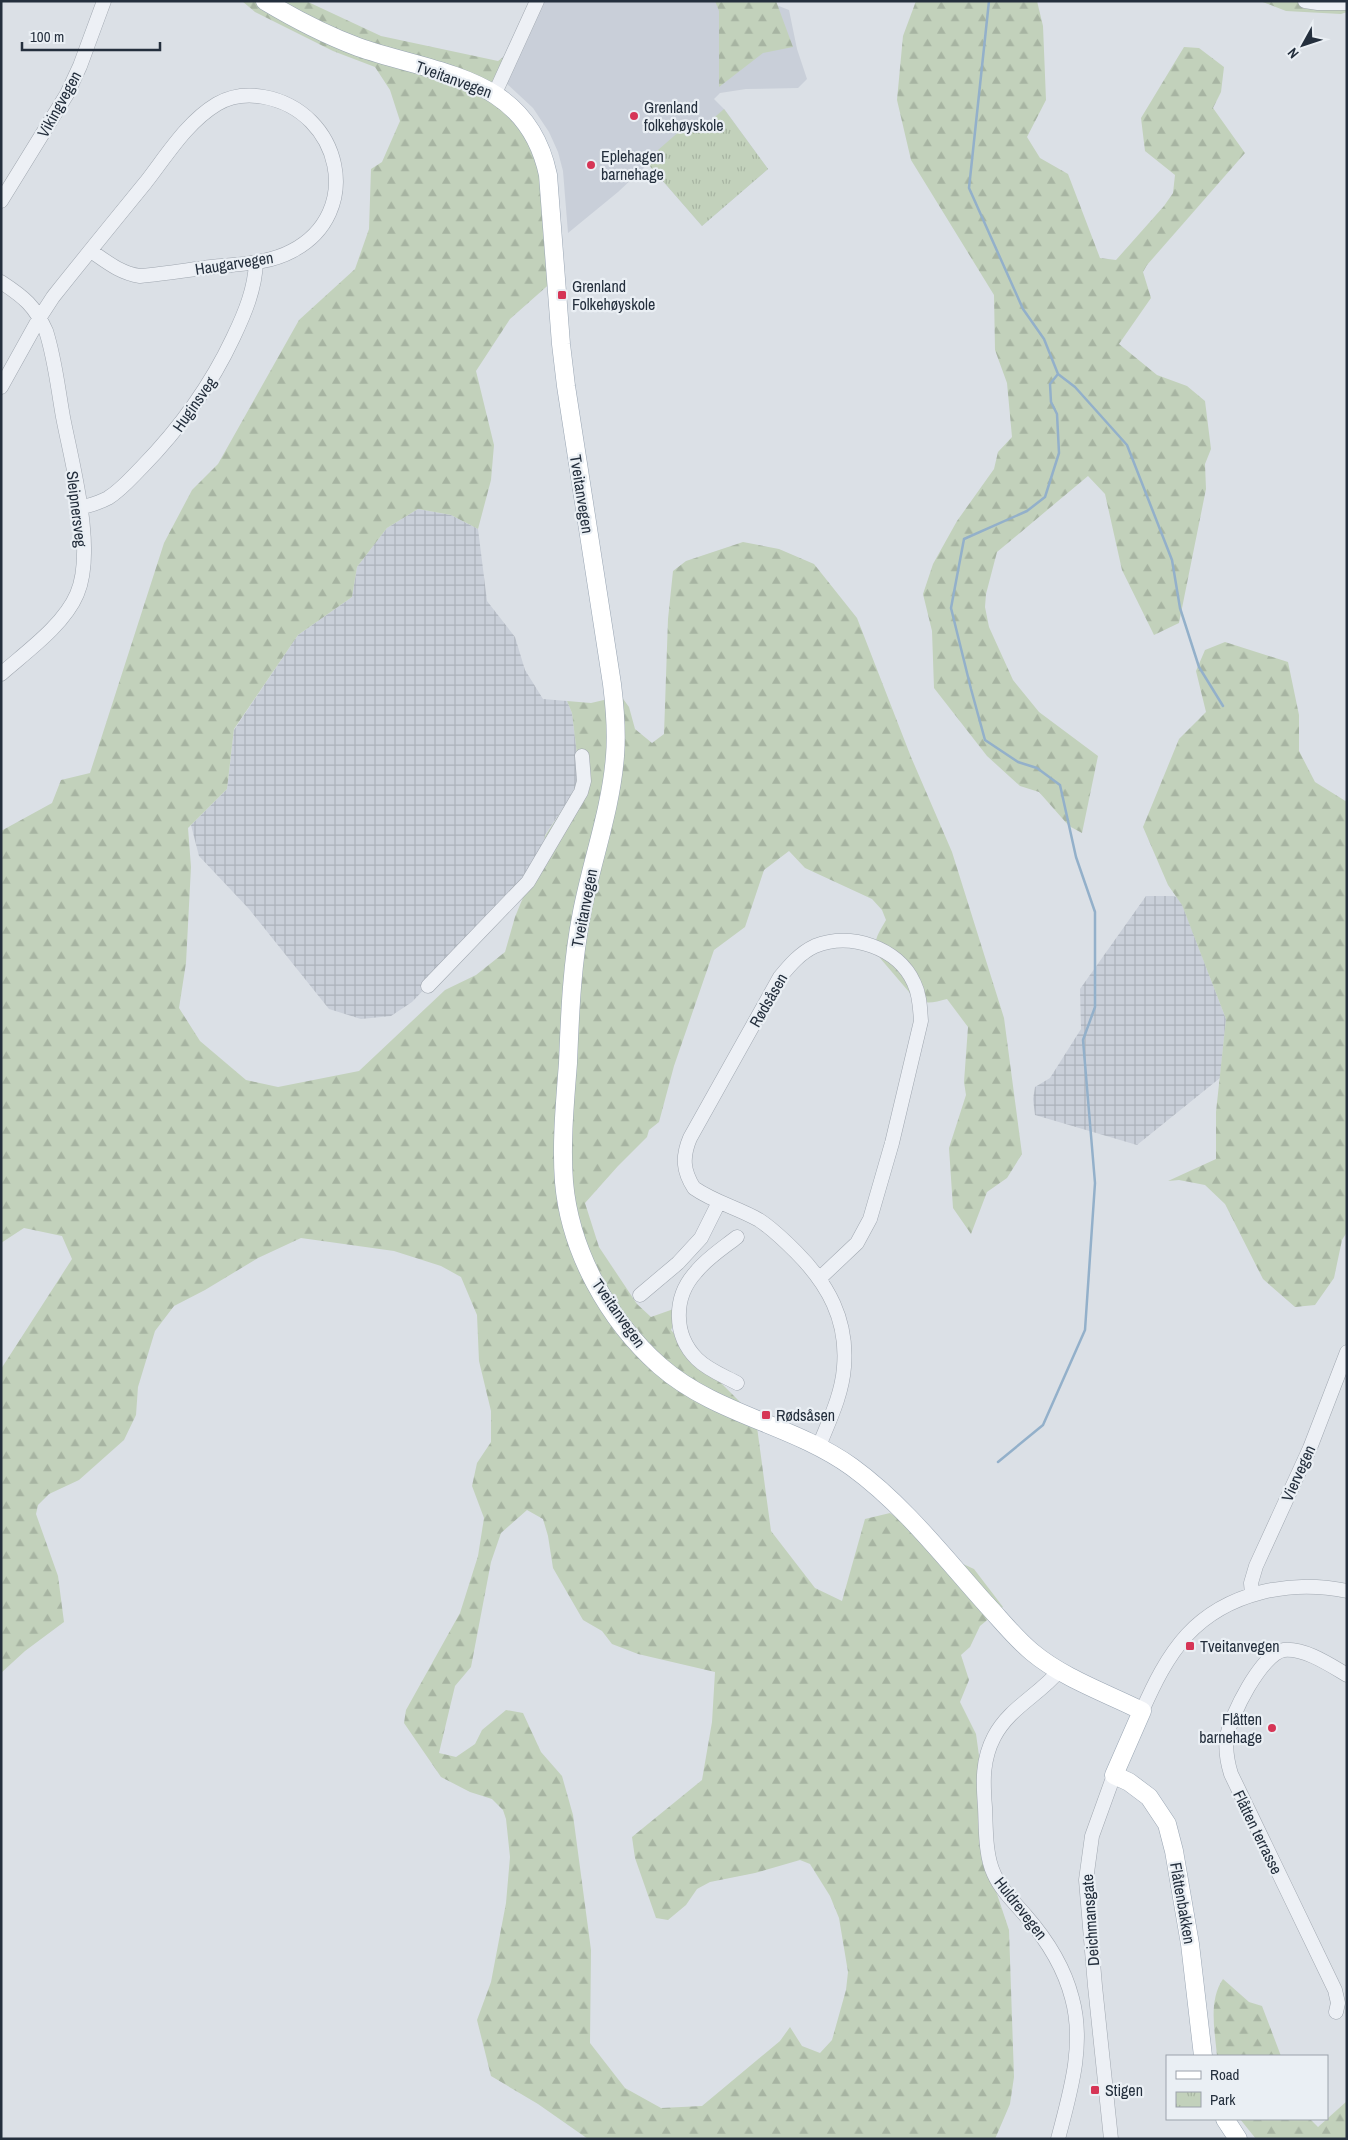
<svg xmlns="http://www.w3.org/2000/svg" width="1348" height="2140" viewBox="0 0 1348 2140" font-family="'Archivo Narrow',sans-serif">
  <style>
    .built { fill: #c9cfd9 }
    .industrial { fill: url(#industrial-grid) }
    .forest { fill: url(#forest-firs); fill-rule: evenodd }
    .park { fill: url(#park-tufts) }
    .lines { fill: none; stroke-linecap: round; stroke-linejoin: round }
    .stream { stroke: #93b0ca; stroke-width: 2.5 }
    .minor-casing { stroke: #a0a7b0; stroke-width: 15 }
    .major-casing { stroke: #99a5b3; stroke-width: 19 }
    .minor { stroke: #edf0f5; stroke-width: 14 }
    .major { stroke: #fff; stroke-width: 18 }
    .poi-dot { fill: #d63556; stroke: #eaeff4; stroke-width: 2 }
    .labels { text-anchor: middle; stroke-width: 4.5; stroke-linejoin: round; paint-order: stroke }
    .street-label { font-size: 16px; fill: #242f3d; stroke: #eaeff4 }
    .poi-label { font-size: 16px; fill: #242f3d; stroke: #eaeff4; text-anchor: start }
  </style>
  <defs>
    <pattern id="industrial-grid" width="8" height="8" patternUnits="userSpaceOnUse" patternTransform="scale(1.25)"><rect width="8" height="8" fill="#c9cfd9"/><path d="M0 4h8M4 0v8" fill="none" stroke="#acb2bb"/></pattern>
    <pattern id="forest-firs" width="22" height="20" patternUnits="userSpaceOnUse" patternTransform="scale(1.25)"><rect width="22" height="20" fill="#c2d1bb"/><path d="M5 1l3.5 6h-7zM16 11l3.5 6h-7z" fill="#a7b4a2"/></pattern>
    <pattern id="park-tufts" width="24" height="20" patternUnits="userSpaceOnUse" patternTransform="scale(1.25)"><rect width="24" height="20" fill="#c2d1bb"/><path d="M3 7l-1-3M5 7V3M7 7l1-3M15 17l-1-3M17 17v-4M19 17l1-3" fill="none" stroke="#a7b4a2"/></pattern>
  </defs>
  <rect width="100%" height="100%" fill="#dbe0e6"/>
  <!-- built -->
  <path class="built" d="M540,1H766L789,10L797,49L807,79L798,88L746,89L720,93L714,99L725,110L768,169L702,226L648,164L618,192L568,233L563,171L558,152L549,132L533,108L506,83Z"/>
  <!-- industrial -->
  <path class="industrial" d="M418,509L451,515L478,529L487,601L515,637L525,670L543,699L567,701L572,713L579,771L574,792L545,835L543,849L520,889L412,1002L391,1016L361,1019L329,1009L249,909L199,856L191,825L227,789L234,730L298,635L352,597L357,567L387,528Z
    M1146,896H1173L1177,897L1182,904L1226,1019L1220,1078L1137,1145L1035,1115L1033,1099L1035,1087L1050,1078L1081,1029L1080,989Z"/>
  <!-- forest -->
  <path class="forest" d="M242,1H306L381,36L498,61L514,49L491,93L522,119L545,166L554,280L510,319L476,371L494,445L491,480L478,529L451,515L418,509L387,528L357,567L352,597L298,635L234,729L227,789L188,828L191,867L186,963L179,1008L200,1041L246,1080L278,1087L359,1071L445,990L476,975L505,952L515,917L543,849L545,836L574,792L579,771L572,713L567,701L591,703L621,696L629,707L635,729L652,743L664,734L668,619L673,571L686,561L743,542L779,549L814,564L857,618L911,757L952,852L1004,1018L1022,1154L1007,1178L987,1192L971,1234L953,1208L949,1148L966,1095L964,1082L968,1027L947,999C935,1002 926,1005 915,999L880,958C871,941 878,935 886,920L882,910L872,899L805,868L789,851L764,870L745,927L714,950L674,1066L659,1122L649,1130L647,1137L618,1166L585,1203L599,1247L637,1304L651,1317L682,1306L671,1330L694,1356L744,1406L757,1427L771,1531L815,1588L842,1601L865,1519L890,1513L910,1527L928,1548L974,1569L1003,1607L980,1626L970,1647L961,1655L969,1680L960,1702L976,1734L986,1806L985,1858L1009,1930L1014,2077L1010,2104L995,2139H588L538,2104L491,2076L477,2020L491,1982L506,1903L510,1857L506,1819L503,1810L492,1799L470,1792L441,1777L404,1723L406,1710L460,1613L478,1556L484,1518L472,1486L477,1463L491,1442V1411L479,1361L477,1315L461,1277L441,1266L394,1251L301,1238L258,1258L205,1290L174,1306L155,1331L138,1387L136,1415L124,1440L79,1480L49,1494L38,1505L36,1514L58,1576L64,1622L25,1651L1,1673V1369L72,1259L62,1236L24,1228L1,1243V831L52,803L61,780L90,773L164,543L192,490L218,464L299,320L355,269L369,229L371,169L382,162L400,121L390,90L375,67L333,51L255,12ZM527,1510L543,1519L548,1536L553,1568L583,1620L602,1631L612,1644L638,1654L715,1672L712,1722L702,1780L632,1837L635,1858L656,1918L668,1920L686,1905L697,1889L710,1882L755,1873L800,1860L810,1864L830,1896L839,1918L848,1972L846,1990L832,2040L820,2053L802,2046L790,2027L780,2041L702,2106L661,2108L625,2088L590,2043L591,1950L573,1815L562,1776L541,1752L523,1713L506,1710L482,1730L475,1744L456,1757L439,1753L455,1686L471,1667L491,1562L501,1533Z
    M715,1H776L793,47L763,53L719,87V11Z
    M916,1H1037L1043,26L1046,100L1027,137L1040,158L1068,174L1100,258L1116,260L1164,206L1173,193L1175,175L1145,151L1141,118L1184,47L1199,48L1224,67L1221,92L1213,108L1245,153L1147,265L1143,272L1151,298L1119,344L1157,375L1187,386L1205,401L1211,449L1205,464L1206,489L1179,623L1154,635L1122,570L1105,494L1088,476L997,552L986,594L985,607L989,627L1013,680L1039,712L1098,756L1082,833L1069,826L1039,792L1020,786L987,756L934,688L932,631L923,594L933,564L957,521L994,469L998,452L1012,437L1007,383L995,350L994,295L911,160L897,100L903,36Z
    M1260,1H1347V12L1341,14L1286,11Z
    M1225,642L1288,662L1299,715V751L1315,782L1347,802V1232L1342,1240L1334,1278L1315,1305L1295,1307L1263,1279L1225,1204L1205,1185L1179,1180L1168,1181L1216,1159V1112L1226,1019L1182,905L1168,885L1143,827L1179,739L1206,712L1196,671L1205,650Z
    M1223,1979L1249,2002L1262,2006L1281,2056H1217C1215,2031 1208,2001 1223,1979Z
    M1347,2101V2139H1256L1240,2119H1310L1318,2127Z"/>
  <!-- park -->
  <path class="park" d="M724,109L768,169L702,226L648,164L658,150L690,122L699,131Z"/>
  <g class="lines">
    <!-- stream -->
    <path class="stream" d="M989,1L969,188L1023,309L1044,339L1058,374L1075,387L1127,445L1172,560L1180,608L1199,667L1223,706
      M998,1462L1043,1425L1085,1330L1095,1183L1083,1040L1095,1007V912L1076,857L1060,785L1037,768L1018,762L985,740L971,689L951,608L964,539L1027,511L1045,497L1059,453L1057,414L1051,402L1050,384L1058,374"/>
    <defs>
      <path id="minor" d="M1305,1L1318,3H1347
        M495,93L537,1
        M1,201L67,94L80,66L104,1
        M1,282C24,297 35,306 46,331C55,359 58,389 63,417C72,464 96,550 77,594C64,625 26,652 1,674
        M1,387L40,317L53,297C84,258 115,220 146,182C167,155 187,122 217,104C231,96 248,94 264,97C341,111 365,213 292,251C268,264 238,264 211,267C187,270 164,274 140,276C120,273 107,262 91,251
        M80,508C90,505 99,503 108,498C121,490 132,477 142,467C180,428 210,387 233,338C245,313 255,289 256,262
        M428,986L528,882L581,792L584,781L582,756
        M640,1295L678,1263L701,1238L719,1202
        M737,1383C724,1376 708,1370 697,1359C673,1335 673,1297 696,1272C707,1258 723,1248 737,1237
        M819,1446C829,1421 842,1395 844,1367C848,1320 828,1284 796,1252C785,1241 773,1229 759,1220C738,1208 714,1202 694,1188C683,1171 682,1157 690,1138L780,977C790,965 800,953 815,946C850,932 898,947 914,983C920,995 920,1008 921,1021L892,1143L870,1219L857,1243L820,1278
        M1252,1594L1251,1583L1256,1566L1310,1448L1347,1352
        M1142,1711C1154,1684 1167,1657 1187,1635C1227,1592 1291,1579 1347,1591
        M1336,2012L1338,2003L1335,1990L1231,1774C1227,1761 1225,1750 1227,1737C1230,1716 1262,1653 1284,1650C1305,1648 1330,1665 1347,1675
        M1058,2139C1070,2093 1085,2045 1072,1998C1064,1967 1047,1940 1026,1916C1015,1903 1001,1890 994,1874C985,1855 986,1828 985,1807C983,1782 982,1760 994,1737C1009,1708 1039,1695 1059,1671
        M1111,2139L1095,1986L1086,1880L1092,1836L1114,1775"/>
      <path id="major" d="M265,1C295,19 326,35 358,47C438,75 527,75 548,175L561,344L566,386L612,684C615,708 617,732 615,756C611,809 592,860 582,912C572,962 570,1012 568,1063C565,1102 561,1143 564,1182C570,1251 608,1320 660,1366C716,1415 792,1424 852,1467C903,1504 944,1557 986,1604C1001,1620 1015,1638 1032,1652C1063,1678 1106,1693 1142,1711L1114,1775L1129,1782L1149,1797L1167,1824L1174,1851L1190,1944L1203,2056
        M1225,2119L1238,2139"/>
    </defs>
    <!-- minor casing -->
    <use href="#minor" class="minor-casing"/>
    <!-- major casing -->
    <use href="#major" class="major-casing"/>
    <!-- minor -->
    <use href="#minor" class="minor"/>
    <!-- major -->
    <use href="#major" class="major"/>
  </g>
  <!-- markers -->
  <g class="poi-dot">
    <circle cx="634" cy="116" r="5"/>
    <circle cx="591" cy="165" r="5"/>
    <rect x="557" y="290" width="10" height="10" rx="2.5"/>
    <rect x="761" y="1410" width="10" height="10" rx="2.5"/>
    <rect x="1185" y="1641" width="10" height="10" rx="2.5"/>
    <circle cx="1272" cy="1728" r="5"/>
    <rect x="1090" y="2085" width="10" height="10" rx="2.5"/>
  </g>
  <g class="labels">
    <!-- street labels -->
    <g class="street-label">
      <text transform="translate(454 79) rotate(20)" y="6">Tveitanvegen</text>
      <text transform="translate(59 104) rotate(-61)" y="6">Vikingvegen</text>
      <text transform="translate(234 263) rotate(-9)" y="6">Haugarvegen</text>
      <text transform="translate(194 404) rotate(-55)" y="6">Huginsveg</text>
      <text transform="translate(582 494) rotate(81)" y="6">Tveitanvegen</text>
      <text transform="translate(77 509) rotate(83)" y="6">Sleipnersveg</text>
      <text transform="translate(584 908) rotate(-79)" y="6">Tveitanvegen</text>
      <text transform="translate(768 1000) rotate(-60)" y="6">Rødsåsen</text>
      <text transform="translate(619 1313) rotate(55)" y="6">Tveitanvegen</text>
      <text transform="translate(1298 1473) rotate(-66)" y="6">Viervegen</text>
      <text transform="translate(1258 1832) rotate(64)" y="6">Flåtten terrasse</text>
      <text transform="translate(1183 1903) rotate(80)" y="6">Flåttenbakken</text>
      <text transform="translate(1021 1908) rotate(52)" y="6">Huldrevegen</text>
      <text transform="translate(1090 1920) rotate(-94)" y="6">Deichmansgate</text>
    </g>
    <!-- poi labels -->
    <g class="poi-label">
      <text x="644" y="113">Grenland<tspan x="644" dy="18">folkehøyskole</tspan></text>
      <text x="601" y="162">Eplehagen<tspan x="601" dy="18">barnehage</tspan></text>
      <text x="572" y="292">Grenland<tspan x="572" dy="18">Folkehøyskole</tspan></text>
      <text x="776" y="1421">Rødsåsen</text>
      <text x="1200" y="1652">Tveitanvegen</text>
      <text x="1262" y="1725" text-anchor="end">Flåtten<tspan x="1262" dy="18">barnehage</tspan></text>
      <text x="1105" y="2096">Stigen</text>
    </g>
  </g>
  <!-- border -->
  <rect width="1348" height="2140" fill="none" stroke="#242f3d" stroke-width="5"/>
  <!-- legend -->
  <rect x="1166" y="2055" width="162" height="65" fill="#eaeff4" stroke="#9ba2ab"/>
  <rect x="1176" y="2071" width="25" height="8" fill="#ffffff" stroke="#9ba2ab"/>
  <text x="1210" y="2080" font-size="15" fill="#242f3d">Road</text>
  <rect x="1176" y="2092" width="25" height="15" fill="url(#park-tufts)" stroke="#9ba2ab"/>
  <text x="1210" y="2105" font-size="15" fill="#242f3d">Park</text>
  <!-- north arrow -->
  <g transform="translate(1303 45) rotate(230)" stroke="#eaeff4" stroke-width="4" paint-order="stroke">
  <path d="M0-4L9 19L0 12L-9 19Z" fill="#242f3d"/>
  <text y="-8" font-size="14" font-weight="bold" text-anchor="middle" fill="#242f3d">N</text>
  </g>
  <!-- scale -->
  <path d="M22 42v8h138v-8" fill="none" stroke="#242f3d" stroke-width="2.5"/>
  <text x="30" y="42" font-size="15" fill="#242f3d" stroke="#eaeff4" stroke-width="4" paint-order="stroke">100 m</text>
</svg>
